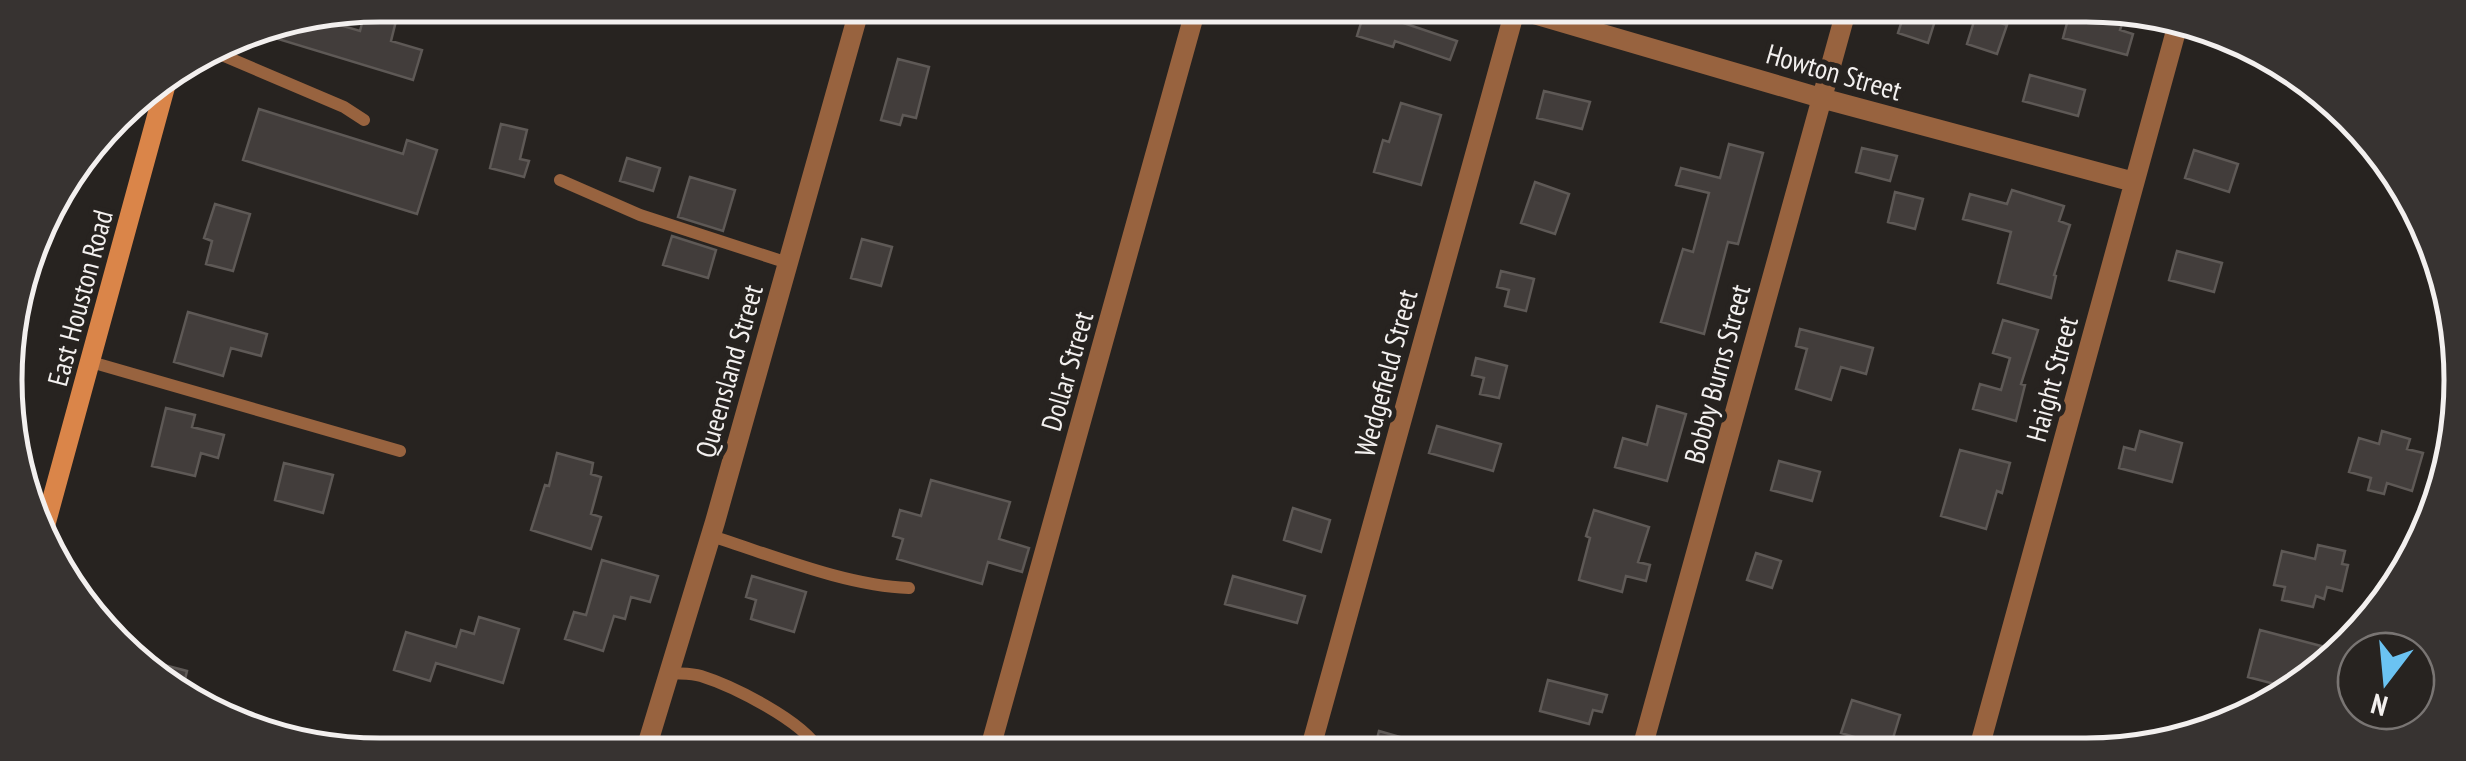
<svg xmlns="http://www.w3.org/2000/svg" width="2466" height="761" viewBox="0 0 2466 761" font-family="'PT Sans Narrow',sans-serif">
  <style>
    .building { fill: #423d3b; stroke: #5e5956; stroke-width: 2.5 }
    .lines { fill: none; stroke-linecap: round; stroke-linejoin: round }
    .lane { stroke: #98633f; stroke-width: 12 }
    .street { stroke: #98633f; stroke-width: 20 }
    .secondary { stroke: #da8549; stroke-width: 20 }
    .labels { text-anchor: middle; stroke-width: 10; stroke-linejoin: round; paint-order: stroke }
    .street-label { font-size: 28px; fill: #f3f0ef; stroke: #272320 }
    .rim { fill: none; stroke: #f3f0ef; stroke-width: 5 }
  </style>
  <rect width="100%" height="100%" fill="#272320"/>
  <!-- building -->
  <path class="building" d="M380,5H400L391,41L422,50L413,80L278,39L282,24L316,18L360,31L366,8Z
    M1365,10L1457,41L1450,60L1395,41L1393,47L1357,36Z
    M1905,11H1938L1928,43L1898,33Z
    M2070,12H2100L2124,18L2120,30L2133,34L2127,55L2063,38Z
    M1976,15L2007,25L1997,54L1967,44Z
    M898,59L929,67L916,118L903,115L900,125L881,120Z
    M2030,75L2085,90L2078,116L2023,101Z
    M1544,91L1590,102L1582,129L1537,118Z
    M1401,103L1441,115L1421,185L1374,172L1383,140L1389,142Z
    M259,109L403,154L407,140L437,150L417,214L243,160Z
    M501,124L527,130L520,159L529,161L524,177L490,168Z
    M1729,144L1763,153L1738,244L1728,242L1704,334L1661,322L1683,249L1693,252L1709,193L1676,185L1681,168L1720,178Z
    M1862,148L1897,156L1890,181L1856,172Z
    M2194,150L2238,164L2229,192L2185,178Z
    M627,158L660,168L653,191L620,181Z
    M690,177L735,190L723,231L678,217Z
    M1535,182L1569,194L1555,234L1521,223Z
    M2012,190L2064,206L2059,221L2070,225L2054,275L2056,276L2051,298L1998,283L2011,232L1963,219L1970,194L2007,204Z
    M1895,192L1923,199L1915,229L1888,222Z
    M215,204L250,214L233,271L206,264L212,241L204,238Z
    M672,236L716,250L708,278L663,265Z
    M862,239L892,247L881,286L851,278Z
    M2177,251L2222,263L2214,292L2169,280Z
    M1501,271L1534,279L1526,311L1505,306L1509,290L1497,287Z
    M188,312L267,334L261,356L231,348L223,376L174,362Z
    M2003,320L2038,330L2021,384L2025,385L2016,421L1973,409L1980,384L2001,390L2010,358L1993,353Z
    M1800,329L1873,348L1866,374L1841,367L1831,400L1796,389L1807,349L1796,346Z
    M1476,358L1507,366L1499,398L1480,394L1484,378L1472,375Z
    M1657,406L1686,414L1667,481L1615,467L1623,438L1647,445Z
    M166,408L195,415L192,427L224,435L218,458L201,453L195,476L152,466Z
    M1437,426L1501,444L1493,471L1429,453Z
    M2140,431L2182,443L2172,482L2119,468L2124,447L2135,450Z
    M2382,431L2410,439L2407,449L2423,453L2412,491L2387,483L2384,494L2368,490L2371,478L2349,472L2359,438L2379,444Z
    M1960,450L2010,463L2002,493L1997,491L1986,529L1941,516Z
    M557,453L593,463L591,474L601,477L591,514L601,517L591,549L531,530L545,485L549,486Z
    M1779,461L1820,472L1812,501L1771,490Z
    M284,463L333,475L323,513L275,500Z
    M931,480L1010,502L999,539L1029,548L1022,572L988,562L982,584L897,559L903,539L893,536L900,510L921,516Z
    M1293,508L1330,520L1321,552L1284,540Z
    M1594,510L1649,527L1638,562L1650,565L1646,581L1626,576L1622,592L1579,580L1590,538L1586,536Z
    M2318,545L2345,551L2342,564L2348,565L2342,591L2327,587L2324,599L2316,596L2313,607L2282,600L2285,587L2274,585L2282,551L2315,559Z
    M1756,553L1781,561L1772,588L1747,580Z
    M602,560L658,576L650,602L631,597L625,619L614,616L603,651L565,639L574,612L586,615Z
    M752,576L806,592L794,632L751,619L756,600L746,597Z
    M1233,576L1305,596L1297,623L1225,604Z
    M479,617L519,629L503,683L436,663L430,681L394,670L406,632L456,647L461,630L474,634Z
    M2260,630L2321,646L2313,676L2294,689L2248,677Z
    M137,658L187,671L181,696L171,692Z
    M1548,680L1607,695L1602,712L1593,710L1589,724L1540,711Z
    M1852,700L1900,715L1890,748L1841,733Z
    M1379,731L1431,746V751H1374Z"/>
  <g class="lines">
    <!-- lane -->
    <path class="lane" d="M210,50L344,107L364,120
      M560,180L640,215L788,263
      M91,362L400,451
      M711,536C772,555 846,586 909,588
      M670,673C680,674 691,673 701,676C733,686 803,721 819,750"/>
    <!-- street -->
    <path class="street" d="M1520,10L1821,98L2134,182
      M990,748L1196,8
      M646,749L715,522L860,7
      M1310,751L1515,10
      M1641,752L1846,11
      M1978,752L2179,20"/>
    <!-- secondary -->
    <path class="secondary" d="M43,533L168,76"/>
  </g>
  <g class="labels">
    <!-- street labels -->
    <g class="street-label">
      <text transform="translate(1834 72) rotate(16)" y="10">Howton Street</text>
      <text transform="translate(80 298) rotate(-75)" y="10">East Houston Road</text>
      <text transform="translate(729 371) rotate(-74)" y="10">Queensland Street</text>
      <text transform="translate(1067 371) rotate(-74)" y="10">Dollar Street</text>
      <text transform="translate(1386 373) rotate(-75)" y="10">Wedgefield Street</text>
      <text transform="translate(1717 374) rotate(-75)" y="10">Bobby Burns Street</text>
      <text transform="translate(2052 379) rotate(-75)" y="10">Haight Street</text>
    </g>
  </g>
  <!-- crop -->
  <path d="M0 0H2466V761H0ZM380 22H2086A358 358 0 0 1 2444 380V380A358 358 0 0 1 2086 738H380A358 358 0 0 1 22 380V380A358 358 0 0 1 380 22Z" fill="#373331" fill-rule="evenodd"/>
  <path class="rim" d="M380 22H2086A358 358 0 0 1 2444 380V380A358 358 0 0 1 2086 738H380A358 358 0 0 1 22 380V380A358 358 0 0 1 380 22Z"/>
  <!-- north arrow -->
  <g transform="translate(2386 681) rotate(196)"><circle r="48" fill="#272320" stroke="#797573" stroke-width="2.5"/>
  <path d="M0-8L18 38L0 25L-18 38Z" fill="#6bc3f2"/>
  <text y="-15" font-size="28" font-weight="bold" text-anchor="middle" fill="#f3f0ef">N</text>
  </g>
</svg>
